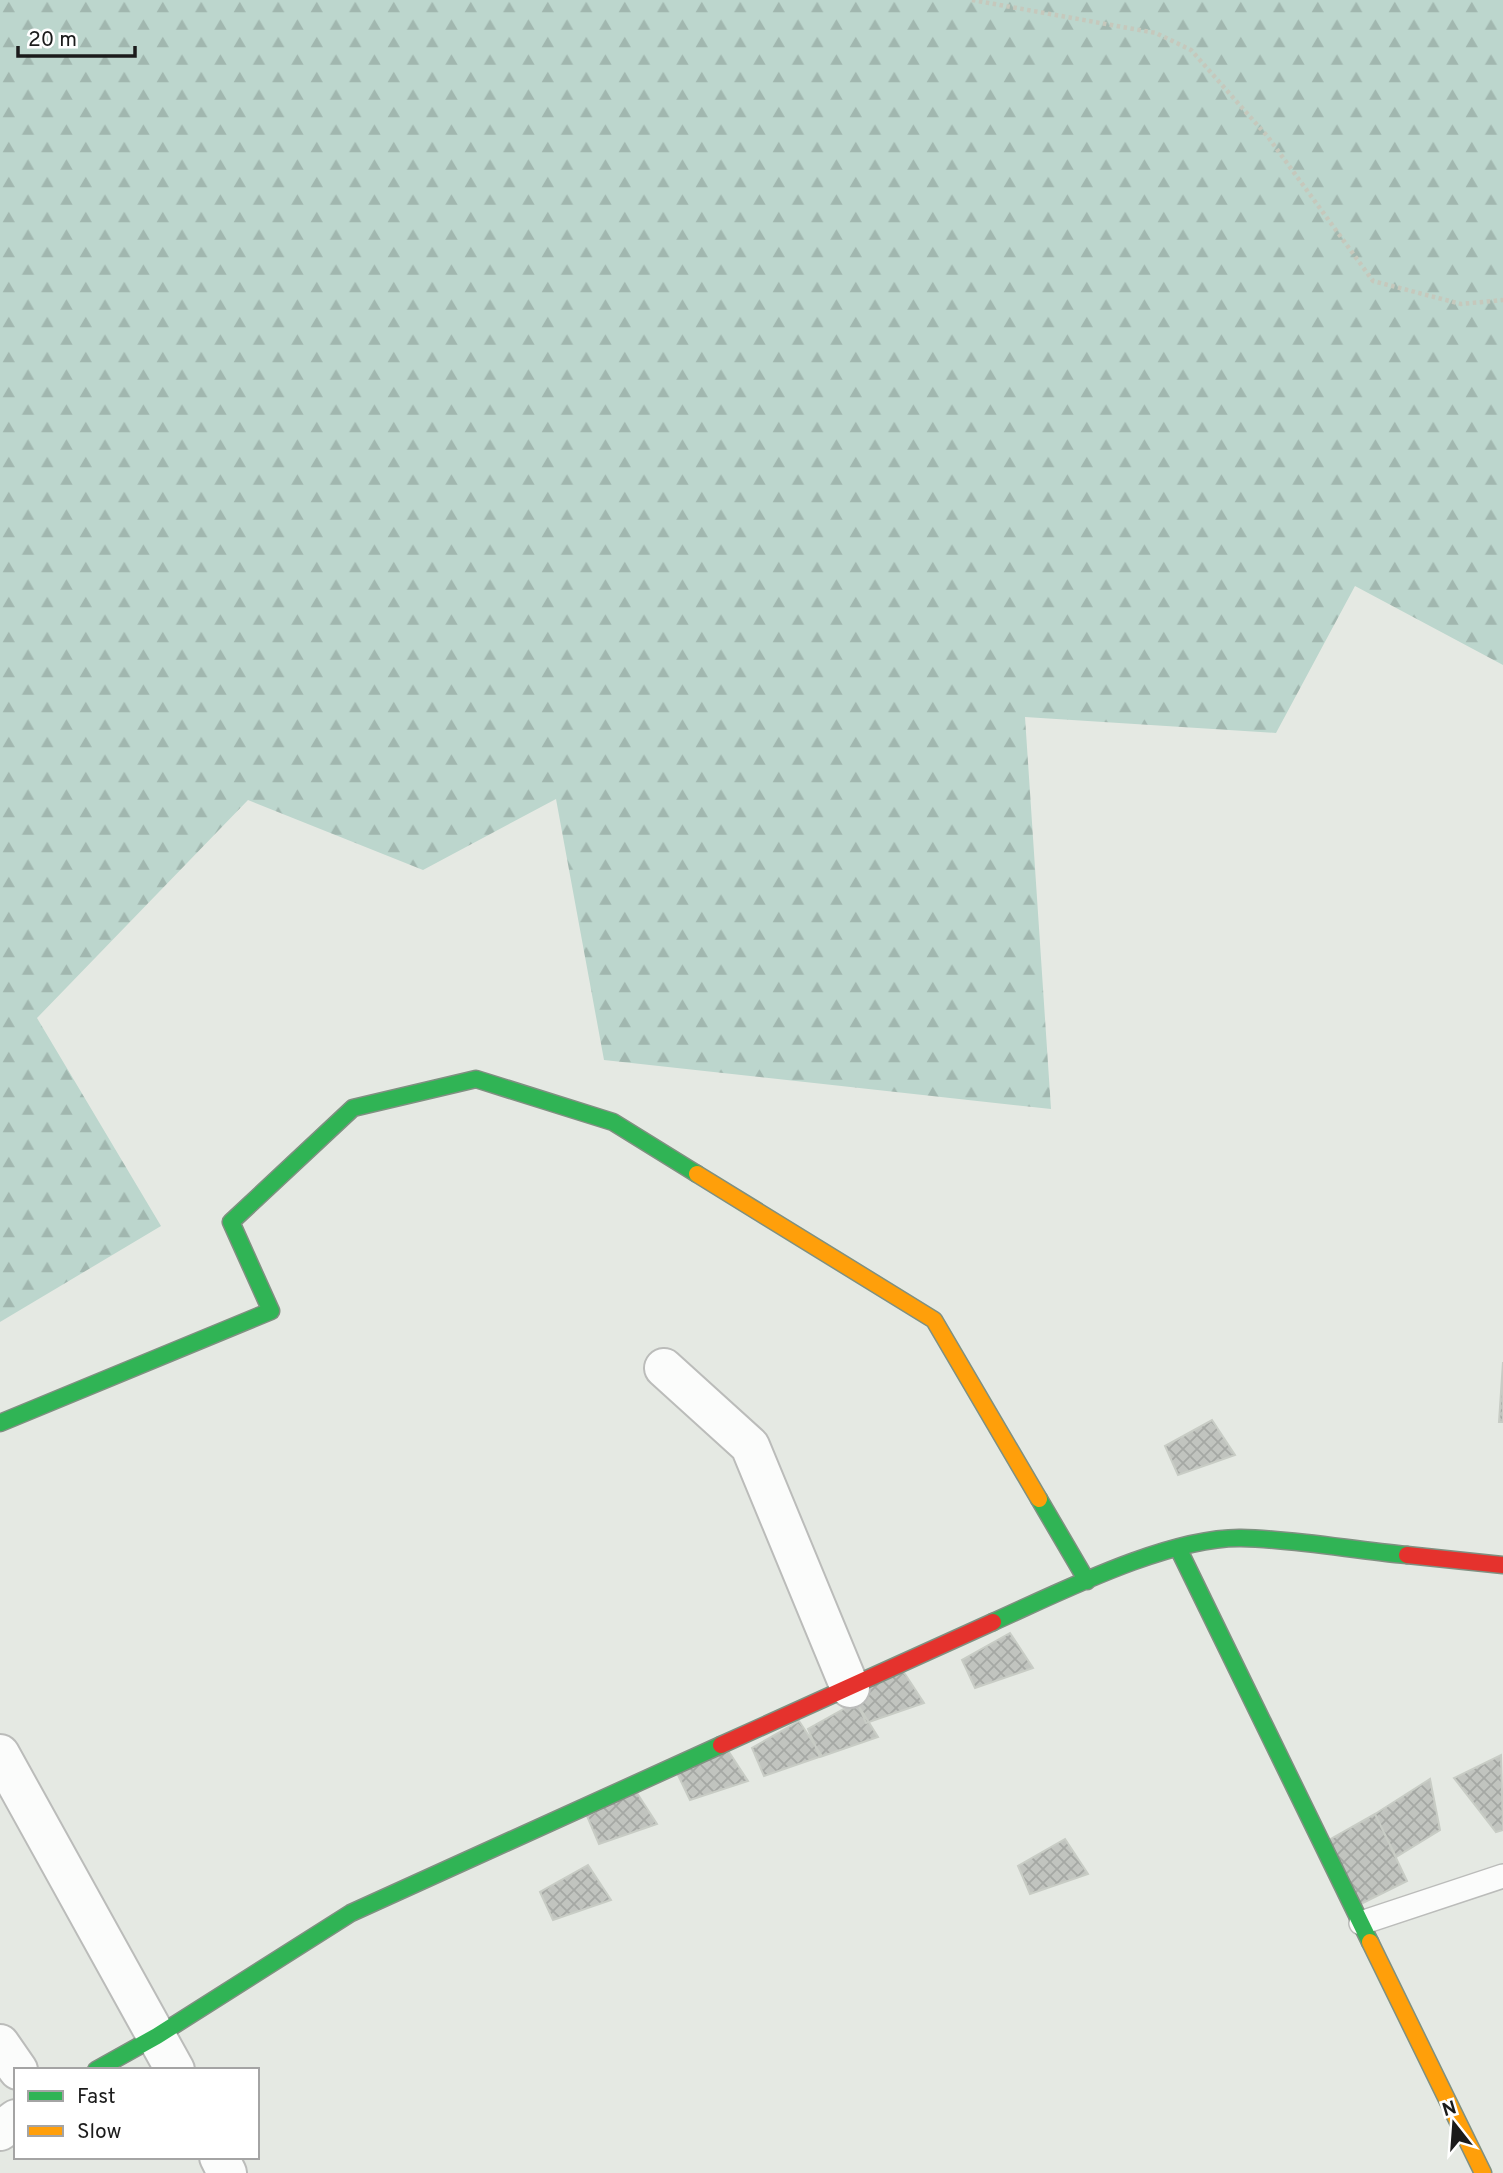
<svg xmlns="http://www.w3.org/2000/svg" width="1503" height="2173" viewBox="0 0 1503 2173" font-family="Overpass,sans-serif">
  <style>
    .forest { fill: url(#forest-firs) }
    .building { fill: url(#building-cross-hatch); stroke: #c8ccc5; stroke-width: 2 }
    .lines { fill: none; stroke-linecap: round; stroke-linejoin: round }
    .lane-casing { stroke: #bbbcba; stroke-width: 26 }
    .street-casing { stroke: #bbbcba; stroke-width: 42 }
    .fast-casing { stroke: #7f9081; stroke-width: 19 }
    .slow-casing { stroke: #7f9081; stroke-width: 19 }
    .jam-casing { stroke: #7f9081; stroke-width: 19 }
    .path { stroke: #c6c8bc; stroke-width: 4.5; stroke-dasharray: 3.5 3.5; stroke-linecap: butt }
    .lane { stroke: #fbfcfb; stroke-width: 23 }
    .street { stroke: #fbfcfb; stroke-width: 38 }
    .fast { stroke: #30b455; stroke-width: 16 }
    .slow { stroke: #ff9f0a; stroke-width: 16 }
    .jam { stroke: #e5322d; stroke-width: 16 }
  </style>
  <defs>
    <pattern id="forest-firs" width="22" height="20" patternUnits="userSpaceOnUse" patternTransform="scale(1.75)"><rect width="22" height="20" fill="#bcd6cd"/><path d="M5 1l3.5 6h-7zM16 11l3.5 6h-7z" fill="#a1b7af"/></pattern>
    <pattern id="building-cross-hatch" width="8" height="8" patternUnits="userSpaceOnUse" patternTransform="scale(1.75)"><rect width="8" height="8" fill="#c1c4bf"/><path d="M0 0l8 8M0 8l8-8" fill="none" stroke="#a5a8a4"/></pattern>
  </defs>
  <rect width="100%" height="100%" fill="#e5e9e3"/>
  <!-- forest -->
  <path class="forest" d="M0,0H1503V665L1355,586L1276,733L1025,717L1051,1109L604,1060L556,799L423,870L248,800L37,1018L161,1226L0,1322Z"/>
  <!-- building -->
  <path class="building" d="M1503,1362V1422H1499Z
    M1212,1420L1235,1455L1178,1475L1165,1446Z
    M1010,1633L1033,1668L975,1688L962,1660Z
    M901,1668L924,1703L866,1723L854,1695Z
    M856,1702L878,1737L820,1757L808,1729Z
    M799,1721L822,1756L764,1776L752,1748Z
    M725,1746L748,1781L690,1800L677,1773Z
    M1501,1755L1503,1830L1496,1832L1454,1778Z
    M1430,1779L1440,1830L1396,1857L1375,1814Z
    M635,1790L657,1824L599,1844L587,1816Z
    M1375,1814L1407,1881L1353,1908L1322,1844Z
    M1065,1839L1088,1874L1030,1894L1018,1866Z
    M588,1865L611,1900L553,1920L540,1892Z"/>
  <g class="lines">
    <defs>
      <path id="lane" d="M1361,1923L1503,1876"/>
      <path id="street" d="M664,1368L750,1446L850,1688
        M0,1754L175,2070
        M0,2044L18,2070
        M0,2131L16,2119
        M219,2157L227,2173"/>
      <path id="fast" d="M0,1423L271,1311L231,1222L353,1108L476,1079L613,1122L697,1174
        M1039,1499L1087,1581
        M1178,1548L1370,1942
        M993,1622C1060,1592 1168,1537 1241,1538C1296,1539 1352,1550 1407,1555
        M96,2070L157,2036L351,1913L721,1745"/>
      <path id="slow" d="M697,1174L934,1320L1039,1499
        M1370,1942L1483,2173"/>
      <path id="jam" d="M1407,1555L1503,1565
        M721,1745L993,1622"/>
    </defs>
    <!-- lane casing -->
    <use href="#lane" class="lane-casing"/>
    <!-- street casing -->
    <use href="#street" class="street-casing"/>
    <!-- fast casing -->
    <use href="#fast" class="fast-casing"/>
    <!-- slow casing -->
    <use href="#slow" class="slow-casing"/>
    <!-- jam casing -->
    <use href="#jam" class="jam-casing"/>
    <!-- path -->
    <path class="path" d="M972,0L1156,33L1191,50L1268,137L1373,281L1461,304L1503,300"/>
    <!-- lane -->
    <use href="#lane" class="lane"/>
    <!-- street -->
    <use href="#street" class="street"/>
    <!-- fast -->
    <use href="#fast" class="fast"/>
    <!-- slow -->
    <use href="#slow" class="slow"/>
    <!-- jam -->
    <use href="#jam" class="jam"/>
  </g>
  <!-- legend -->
  <rect x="14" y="2068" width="245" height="91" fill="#ffffff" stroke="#a4a4a4" stroke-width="2"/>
  <rect x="28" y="2091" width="35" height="10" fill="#30b455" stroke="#a4a4a4" stroke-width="2"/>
  <text x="77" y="2103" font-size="21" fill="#1b1b1b">Fast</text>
  <rect x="28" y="2126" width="35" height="10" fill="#ff9f0a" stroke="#a4a4a4" stroke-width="2"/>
  <text x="77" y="2138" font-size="21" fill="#1b1b1b">Slow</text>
  <!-- north arrow -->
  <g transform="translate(1454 2124) rotate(343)" stroke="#ffffff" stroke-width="5" paint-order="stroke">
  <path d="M0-5L12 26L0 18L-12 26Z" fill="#1b1b1b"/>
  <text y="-10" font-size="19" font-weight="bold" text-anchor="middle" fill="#1b1b1b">N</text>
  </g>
  <!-- scale -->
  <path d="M18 46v10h117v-10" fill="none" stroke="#1b1b1b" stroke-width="3.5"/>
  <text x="28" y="46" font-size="21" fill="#1b1b1b" stroke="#ffffff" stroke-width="5" paint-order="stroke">20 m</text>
</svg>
